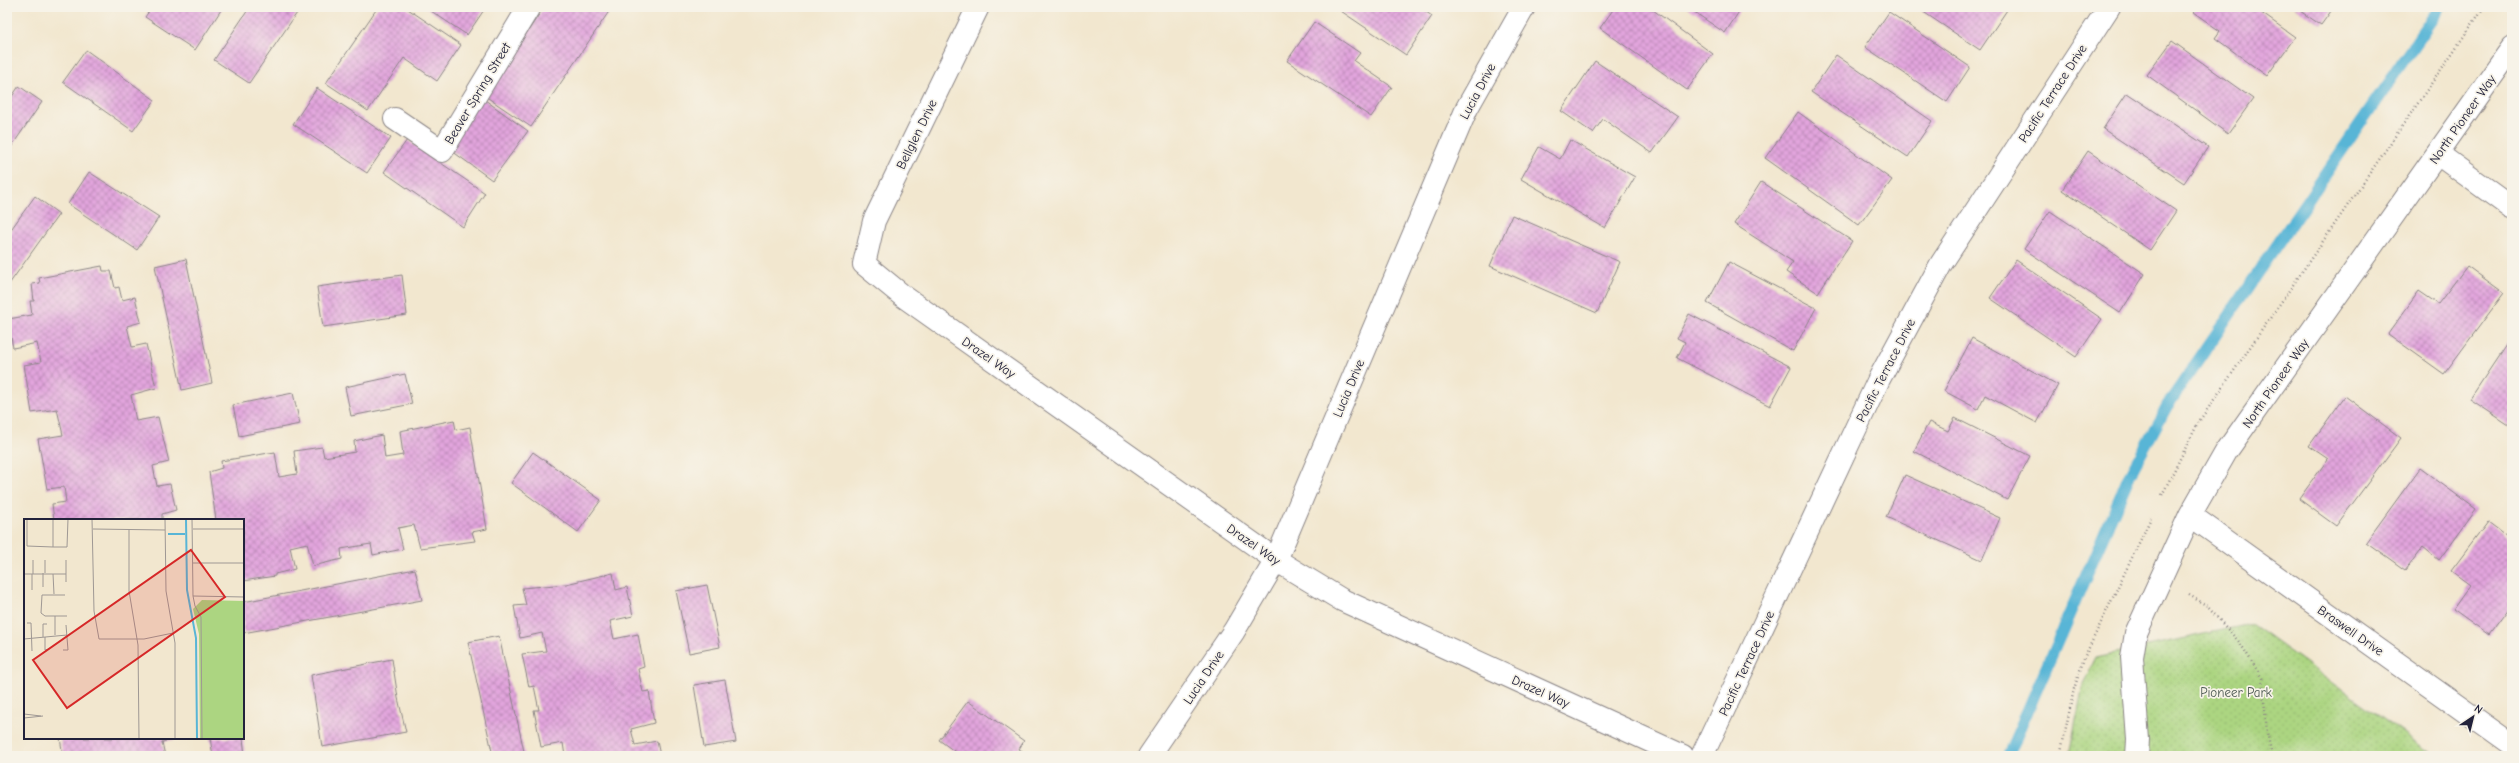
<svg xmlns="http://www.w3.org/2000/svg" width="2519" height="763" viewBox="0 0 2519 763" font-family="'Comic Neue',sans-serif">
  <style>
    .park { fill: url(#park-dots); stroke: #677c5e }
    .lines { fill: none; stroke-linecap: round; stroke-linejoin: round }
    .stream { stroke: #58b5d6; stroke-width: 12 }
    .building { fill: url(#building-cross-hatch) }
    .minor-casing { stroke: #8a8485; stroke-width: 24 }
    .path { stroke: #8a8485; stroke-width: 2.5; stroke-dasharray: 1 3; stroke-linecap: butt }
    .minor { stroke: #fff; stroke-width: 22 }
    .labels { text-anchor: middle; stroke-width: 3.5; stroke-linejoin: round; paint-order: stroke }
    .street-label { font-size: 13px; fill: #22223b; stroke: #f7f3e8 }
    .park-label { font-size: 13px; fill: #4b5850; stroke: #f7f3e8 }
    .inset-river { fill: none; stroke: #58b5d6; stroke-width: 2 }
    .inset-road { fill: none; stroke: #9f9894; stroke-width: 1 }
    .view { fill: #d62828; fill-opacity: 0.15; stroke: #d62828; stroke-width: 2 }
    .inset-edge { fill: none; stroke: #22223b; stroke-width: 2 }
  </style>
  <defs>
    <pattern id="park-dots" width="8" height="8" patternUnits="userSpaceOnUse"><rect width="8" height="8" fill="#acd581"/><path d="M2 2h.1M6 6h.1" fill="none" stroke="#94b770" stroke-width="1.8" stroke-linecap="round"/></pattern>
    <pattern id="building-cross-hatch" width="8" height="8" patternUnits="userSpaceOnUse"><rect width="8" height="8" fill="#e2a5dd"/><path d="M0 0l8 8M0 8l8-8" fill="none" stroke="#b786b4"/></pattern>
  </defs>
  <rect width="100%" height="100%" fill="#f7f3e8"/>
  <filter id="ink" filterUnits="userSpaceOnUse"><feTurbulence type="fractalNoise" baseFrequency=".025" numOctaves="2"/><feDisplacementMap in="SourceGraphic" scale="8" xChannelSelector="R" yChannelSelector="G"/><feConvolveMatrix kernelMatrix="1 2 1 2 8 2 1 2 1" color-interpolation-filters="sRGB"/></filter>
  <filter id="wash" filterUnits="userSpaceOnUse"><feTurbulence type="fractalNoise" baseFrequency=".012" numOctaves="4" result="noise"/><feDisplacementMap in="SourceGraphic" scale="16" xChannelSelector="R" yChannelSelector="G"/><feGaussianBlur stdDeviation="0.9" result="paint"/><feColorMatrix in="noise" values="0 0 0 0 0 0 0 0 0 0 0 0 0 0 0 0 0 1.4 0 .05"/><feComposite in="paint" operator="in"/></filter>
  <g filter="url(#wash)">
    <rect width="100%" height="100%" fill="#f2e7cf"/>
    <!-- park -->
    <path class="park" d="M2251,624L2435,756H2069L2083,684L2096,657Z"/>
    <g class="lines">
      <!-- stream -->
      <path class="stream" d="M2008,756L2130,474L2167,406L2440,7"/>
    </g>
    <g id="blocks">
      <!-- building -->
      <path class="building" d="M152,7H223L195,50L145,17Z
        M250,7H295L299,10L249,83L214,60Z
        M378,7H405L461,45L437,81L404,58L368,111L326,83Z
        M425,7H486L467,35Z
        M544,7H612L531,127L485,96Z
        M1335,7H1419L1432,16L1406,55Z
        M1615,7H1649L1713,54L1687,90L1600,28Z
        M1687,7H1742L1725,33Z
        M1916,7H2009L1980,50Z
        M2196,7H2253L2295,37L2267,76L2215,38L2220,31L2193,12Z
        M2294,7H2334L2321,25Z
        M1889,12L1970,67L1947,102L1865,47Z
        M1314,22L1360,53L1354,61L1392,87L1371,117L1287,61Z
        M2172,41L2253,99L2228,134L2147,75Z
        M86,50L155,100L133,131L63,82Z
        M1836,55L1932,121L1908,157L1811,92Z
        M1595,61L1678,117L1652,153L1603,119L1593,133L1561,111Z
        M19,86L42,102L7,153V104Z
        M317,88L391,138L367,173L293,124Z
        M2127,93L2208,147L2184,183L2103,129Z
        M481,97L528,131L492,180L445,146Z
        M1798,112L1892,180L1859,225L1765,158Z
        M407,140L485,193L463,227L384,172Z
        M1570,140L1635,177L1605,228L1521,179L1539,147L1560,159Z
        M2088,151L2176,211L2150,250L2062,190Z
        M89,172L159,217L137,250L68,204Z
        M1761,182L1852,241L1818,293L1786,272L1793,262L1734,224Z
        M35,196L59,214L7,287V235Z
        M2050,211L2145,274L2120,313L2024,249Z
        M1512,215L1620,262L1597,313L1490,266Z
        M186,259L212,383L182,390L155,266Z
        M2016,260L2102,319L2076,357L1990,298Z
        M1729,262L1816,308L1793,351L1707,303Z
        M102,266L103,271H111L115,288L119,287L122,300L135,297L141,322L127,326L132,347L146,344L156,388L131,395L136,421L158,417L169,462L153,466L157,486L170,484L176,510L162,514V520H54L52,504L66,502L64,487L47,489L38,439L63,435L57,409L32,413L24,365L41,362L37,343L13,348L8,319L32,315L30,301H34L32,284L40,283L39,278Z
        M2467,266L2504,293L2444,374L2388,334L2419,291L2438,304Z
        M402,275L407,315L323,327L317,287Z
        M1689,314L1791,367L1770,406L1677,358L1685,342L1677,338Z
        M2512,336V427L2470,399Z
        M1972,338L2058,385L2037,423L1985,395L1978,409L1944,391Z
        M405,374L412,404L351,416L345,387Z
        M293,393L300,424L239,436L233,405Z
        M2345,396L2401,438L2336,526L2299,499L2328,459L2309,446Z
        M1955,418L2030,456L2007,500L1914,451L1929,422L1948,431Z
        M454,420L456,430L470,427L487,529L472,532L475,541L420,548L414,525L398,528L403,549L373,555L371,544L341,549L342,559L313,566L307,543L290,547L295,569L275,574V576L243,581V520H216L209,472L222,468L221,461L275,452L279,477L297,474L294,451L322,447L324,457L355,452L354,441L382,435L385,458L403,455L400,431Z
        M533,452L601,500L578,532L511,483Z
        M2420,468L2476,509L2439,560L2423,547L2405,570L2366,542Z
        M1905,475L2000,518L1982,560L1886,517Z
        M2488,522L2512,540V604L2489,635L2453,609L2470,585L2451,571Z
        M415,569L422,600L243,633V602Z
        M613,573L616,590L627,587L633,616L610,621L614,639L638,634L644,667L638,669L643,692L649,691L654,723L631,729L635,745L657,741L660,756H565L563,743L541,747L534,710H539L534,686L529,687L522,654L546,651L542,633L520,638L514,606L526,605L522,588L566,584Z
        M707,585L720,647L689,653L676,591Z
        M499,636L525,756H493L468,642Z
        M392,659L398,698L406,732L322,747L311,675Z
        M725,680L736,742L704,747L694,685Z
        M968,701L1024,741L1019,749L1030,756H961L939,740Z
        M60,738H176V739L162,742L165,756H89V754L63,756Z
        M210,738H243L245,756H213Z"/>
    </g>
  </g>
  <g filter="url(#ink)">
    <use href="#blocks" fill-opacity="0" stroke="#8a8485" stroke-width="1"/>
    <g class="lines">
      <defs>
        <path id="minor" d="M978,7L874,221L864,264L903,296L1276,560L1342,600L1683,756
          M395,119L442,151L529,7
          M2438,154L2512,208
          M2190,515L2512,745
          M1149,756L1234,631L1276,560L1467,108L1524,7
          M1702,756L1879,379L1941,264L2109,7
          M2137,756L2138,740L2132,657L2136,633L2190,515L2226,452L2512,48"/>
      </defs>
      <!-- minor casing -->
      <use href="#minor" class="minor-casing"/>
      <!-- path -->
      <path class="path" d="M2162,495L2198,423L2484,7
        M2189,595L2206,605L2240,643L2262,678L2267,732L2272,756
        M2060,756L2074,689L2084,658L2151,518"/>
      <!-- minor -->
      <use href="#minor" class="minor"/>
    </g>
  </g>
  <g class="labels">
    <!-- street labels -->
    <g class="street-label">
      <text transform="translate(1477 91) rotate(-62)" y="5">Lucia Drive</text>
      <text transform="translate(477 93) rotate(-59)" y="5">Beaver Spring Street</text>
      <text transform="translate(2052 93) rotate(-57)" y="5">Pacific Terrace Drive</text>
      <text transform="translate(2462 119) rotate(-55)" y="5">North Pioneer Way</text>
      <text transform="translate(916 134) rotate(-64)" y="5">Bellglen Drive</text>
      <text transform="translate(989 357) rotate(35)" y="5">Drazel Way</text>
      <text transform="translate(1885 370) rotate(-63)" y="5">Pacific Terrace Drive</text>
      <text transform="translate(2275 383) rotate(-55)" y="5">North Pioneer Way</text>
      <text transform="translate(1348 388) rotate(-67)" y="5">Lucia Drive</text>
      <text transform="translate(1254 544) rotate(35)" y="5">Drazel Way</text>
      <text transform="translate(2351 630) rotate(35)" y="5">Braswell Drive</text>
      <text transform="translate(1746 663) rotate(-65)" y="5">Pacific Terrace Drive</text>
      <text transform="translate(1203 677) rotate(-56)" y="5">Lucia Drive</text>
      <text transform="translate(1541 691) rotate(24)" y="5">Drazel Way</text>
    </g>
    <!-- park labels -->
    <g class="park-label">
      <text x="2236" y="697">Pioneer Park</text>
    </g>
  </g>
  <!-- overview -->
  <g transform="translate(24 519)">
    <rect width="220" height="220" fill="#f2e7cf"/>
    <path d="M178,81L220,82V220H176L175,115L169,90Z" fill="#acd581"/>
    <path class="inset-river" d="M162,0L163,71L172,119L173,220M144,15H161"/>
    <path class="inset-road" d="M3,0V27L29,28M29,0V28H43L44,0M68,0L70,92L75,120H120L149,114M141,0L142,72L151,124V220M168,0L169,77L171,87L177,98L178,220M69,10L141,11M105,10V72L114,126L115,220M169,10H220M9,41V55M21,41V54M169,44H220M0,55H42M8,55V71M29,55L30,75M42,63V41M19,68V54M41,76H18L17,94L21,97H43M169,77L220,78M31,97V116M3,104H7L8,132M19,118V105H23M21,118V131L25,130M0,120L43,116M39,131H44L42,106M0,195L17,197M0,199L19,197"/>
    <path class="view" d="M167,31L201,78L43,189L9,141Z"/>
    <rect width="220" height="220" class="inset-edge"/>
  </g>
  <!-- margin -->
  <rect width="2519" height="763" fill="none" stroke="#f7f3e8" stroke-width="24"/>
  <!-- north arrow -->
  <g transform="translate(2473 717) rotate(35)" stroke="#f7f3e8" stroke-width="3" paint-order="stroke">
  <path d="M0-3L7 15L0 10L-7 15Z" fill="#22223b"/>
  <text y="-6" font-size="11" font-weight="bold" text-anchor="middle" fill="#22223b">N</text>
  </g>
</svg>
